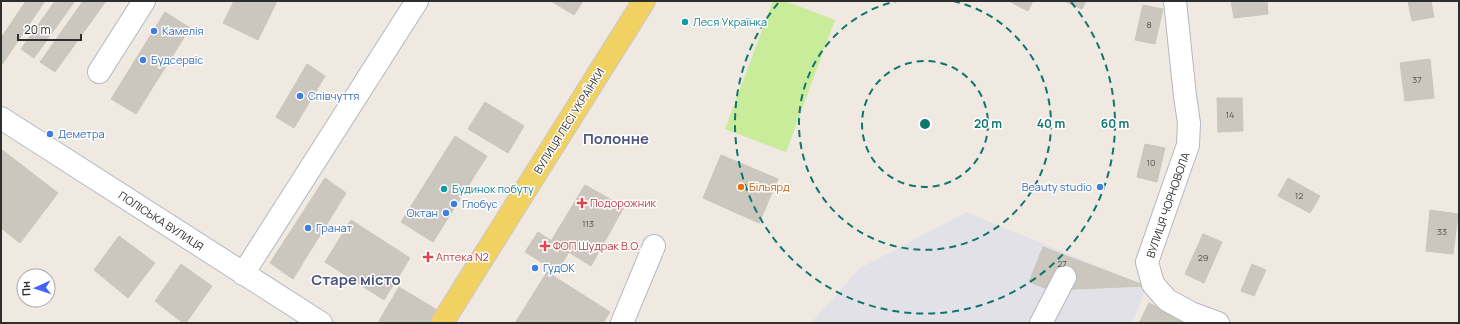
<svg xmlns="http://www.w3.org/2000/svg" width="1460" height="324" viewBox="0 0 1460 324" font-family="Manrope,sans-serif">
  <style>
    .industrial { fill: #e3e1e8 }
    .pitch { fill: #c9ec9a }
    .building { fill: #cbc7bf; stroke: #cbc5ba }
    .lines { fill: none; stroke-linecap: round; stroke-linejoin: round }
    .minor-casing { stroke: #b4b7c1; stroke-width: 24 }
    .major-casing { stroke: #c9c9c9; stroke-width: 24 }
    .minor { stroke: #fff; stroke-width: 22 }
    .major { stroke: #f2d163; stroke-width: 22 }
    .ring { fill: none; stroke: #0f766e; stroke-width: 2; stroke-dasharray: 7 5 }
    .culture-dot { fill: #0f9aa8; stroke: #fff; stroke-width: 1.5 }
    .shop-dot { fill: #3f7fe0; stroke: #fff; stroke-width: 1.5 }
    .food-dot { fill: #e8710a; stroke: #fff; stroke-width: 1.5 }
    .health-dot { fill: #e0444e; stroke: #fff; stroke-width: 1.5 }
    .labels { text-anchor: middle; stroke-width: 3; stroke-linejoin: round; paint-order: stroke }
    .number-label { font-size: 9px; fill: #555452 }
    .culture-label { font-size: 11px; fill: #0d838f; stroke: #fff; text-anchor: start }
    .shop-label { font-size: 11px; fill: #366cbe; stroke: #fff; text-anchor: start }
    .street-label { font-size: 11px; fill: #2e2e2e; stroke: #fff }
    .food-label { font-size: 11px; fill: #c56008; stroke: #fff; text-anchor: start }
    .health-label { font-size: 11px; fill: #be3a42; stroke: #fff; text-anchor: start }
    .district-label { font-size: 15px; font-weight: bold; fill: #4d5680; stroke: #fff }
    .centre { fill: #0f766e; stroke: #fff; stroke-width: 2 }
    .ring-label { font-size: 12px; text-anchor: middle; font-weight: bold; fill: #0f766e; stroke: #fff; stroke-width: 3; stroke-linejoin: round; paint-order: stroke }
  </style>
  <rect width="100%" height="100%" fill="#efe9e1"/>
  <!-- industrial -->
  <path class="industrial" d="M966,212L1146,286L1133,323H811L859,269Z"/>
  <!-- pitch -->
  <path class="pitch" d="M773,1H785L835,20L786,152L725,129Z"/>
  <!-- building -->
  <path class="building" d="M26,1H45L1,66V38Z
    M55,1H75L34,58L21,49Z
    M83,1H106L55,72L40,62Z
    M234,1H277L258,40L223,23Z
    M551,1H583L574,15Z
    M1009,1H1033L1028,11Z
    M1064,1H1086L1082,9Z
    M1231,1H1267L1268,14L1234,18Z
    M1408,1H1431L1434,17L1412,21Z
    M1143,5L1163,9L1155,44L1135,40Z
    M165,12L190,28L136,114L111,99Z
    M1430,59L1434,98L1405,101L1400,63Z
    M307,64L325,76L294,128L276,117Z
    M1217,98H1242L1243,131L1218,132Z
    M485,102L524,126L508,153L468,129Z
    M455,136L487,156L433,242L401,222Z
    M1145,144L1165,148L1157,182L1137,177Z
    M1,149L58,193L20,243L1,228Z
    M721,155L778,179L759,223L703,198Z
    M325,178L346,193L293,279L270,263Z
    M1288,178L1320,196L1310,213L1278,196Z
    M585,185L624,207L591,266L551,241Z
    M1430,210L1458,214L1453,254L1426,251Z
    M351,220L410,258L384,300L325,262Z
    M538,232L569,252L557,272L525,252Z
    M1203,234L1222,242L1204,283L1185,274Z
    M119,236L155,263L128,298L94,270Z
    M1043,247L1146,286L1050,290L1029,282Z
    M181,264L212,286L186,323H183L155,301Z
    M1252,264L1266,270L1254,296L1241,291Z
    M547,272L610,312L603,323H515Z
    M399,287L442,313L435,323H382L379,321Z
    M1149,303L1190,323H1139Z"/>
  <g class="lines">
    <defs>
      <path id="minor" d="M1175,1L1185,96L1189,123L1188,145L1147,262L1153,284L1167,300L1191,313L1218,323
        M99,72L144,1
        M1,118L321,323
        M243,274L417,1
        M622,323L654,246
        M1041,323L1065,277"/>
      <path id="major" d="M442,323L644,1"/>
    </defs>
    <!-- minor casing -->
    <use href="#minor" class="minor-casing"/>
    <!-- major casing -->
    <use href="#major" class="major-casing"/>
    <!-- minor -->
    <use href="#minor" class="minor"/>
    <!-- major -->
    <use href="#major" class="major"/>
  </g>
  <!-- distance rings -->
  <g class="ring">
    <circle cx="925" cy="124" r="63"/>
    <path d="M953 1A126 126 0 1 1 897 1"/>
    <path d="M1071 2A190 190 0 1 1 779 2"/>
  </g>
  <!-- markers -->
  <g class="culture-dot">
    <circle cx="685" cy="22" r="4"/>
    <circle cx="444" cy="189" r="4"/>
  </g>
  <g class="shop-dot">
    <circle cx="154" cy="31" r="4"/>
    <circle cx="143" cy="60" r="4"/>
    <circle cx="300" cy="96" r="4"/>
    <circle cx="50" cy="134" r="4"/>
    <circle cx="1100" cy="187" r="4"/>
    <circle cx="454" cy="204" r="4"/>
    <circle cx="446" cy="213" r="4"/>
    <circle cx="308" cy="228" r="4"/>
    <circle cx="535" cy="268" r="4"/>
  </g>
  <circle class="food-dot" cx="741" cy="187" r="4"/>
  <g class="health-dot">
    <path d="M580 197h4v4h4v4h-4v4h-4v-4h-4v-4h4z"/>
    <path d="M543 240h4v4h4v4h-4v4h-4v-4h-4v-4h4z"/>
    <path d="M426 251h4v4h4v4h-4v4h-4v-4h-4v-4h4z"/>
  </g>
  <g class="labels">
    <!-- number labels -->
    <g class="number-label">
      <text x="1149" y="28">8</text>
      <text x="1417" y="83">37</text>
      <text x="1230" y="118">14</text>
      <text x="1151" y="166">10</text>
      <text x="1299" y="199">12</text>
      <text x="588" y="227">113</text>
      <text x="1442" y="235">33</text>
      <text x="1203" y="261">29</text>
      <text x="1062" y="267">27</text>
    </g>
    <!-- culture labels -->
    <g class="culture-label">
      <text x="693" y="26">Леся Українка</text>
      <text x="452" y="193">Будинок побуту</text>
    </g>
    <!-- shop labels -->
    <g class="shop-label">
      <text x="162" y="35">Камелія</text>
      <text x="151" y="64">Будсервіс</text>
      <text x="308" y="100">Співчуття</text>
      <text x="58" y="138">Деметра</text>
      <text x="1092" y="191" text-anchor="end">Beauty studio</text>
      <text x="462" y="208">Глобус</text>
      <text x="438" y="217" text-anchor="end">Октан</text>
      <text x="316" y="232">Гранат</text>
      <text x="543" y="272">ГудОК</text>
    </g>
    <!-- street labels -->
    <g class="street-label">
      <text transform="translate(569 121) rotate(-58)" y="4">ВУЛИЦЯ ЛЕСІ УКРАЇНКИ</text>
      <text transform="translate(1168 205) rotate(-71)" y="4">ВУЛИЦЯ ЧОРНОВОЛА</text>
      <text transform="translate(161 221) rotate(33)" y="4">ПОЛІСЬКА ВУЛИЦЯ</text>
    </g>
    <!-- food labels -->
    <g class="food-label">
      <text x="749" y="191">Більярд</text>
    </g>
    <!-- health labels -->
    <g class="health-label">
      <text x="590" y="207">Подорожник</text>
      <text x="553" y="250">ФОП Шудрак В.О.</text>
      <text x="436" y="261">Аптека N2</text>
    </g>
    <!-- district labels -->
    <g class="district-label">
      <text x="616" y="144">Полонне</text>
      <text x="356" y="285">Старе місто</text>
    </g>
  </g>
  <circle cx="925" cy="124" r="6" class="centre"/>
  <g class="ring-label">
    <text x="988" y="128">20 m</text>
    <text x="1051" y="128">40 m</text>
    <text x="1115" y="128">60 m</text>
  </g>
  <!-- border -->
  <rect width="1460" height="324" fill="none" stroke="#2e2e2e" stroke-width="4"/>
  <!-- north arrow -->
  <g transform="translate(36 288) rotate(267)"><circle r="19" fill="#ffffff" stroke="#ababab"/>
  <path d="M0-3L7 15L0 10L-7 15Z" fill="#4264fb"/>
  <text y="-6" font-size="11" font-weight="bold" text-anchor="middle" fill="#2e2e2e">Пн</text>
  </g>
  <!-- scale -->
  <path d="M18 34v6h63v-6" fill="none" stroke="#2e2e2e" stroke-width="2"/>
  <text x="24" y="34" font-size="12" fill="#2e2e2e" stroke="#ffffff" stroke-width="3" paint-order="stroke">20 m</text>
</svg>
